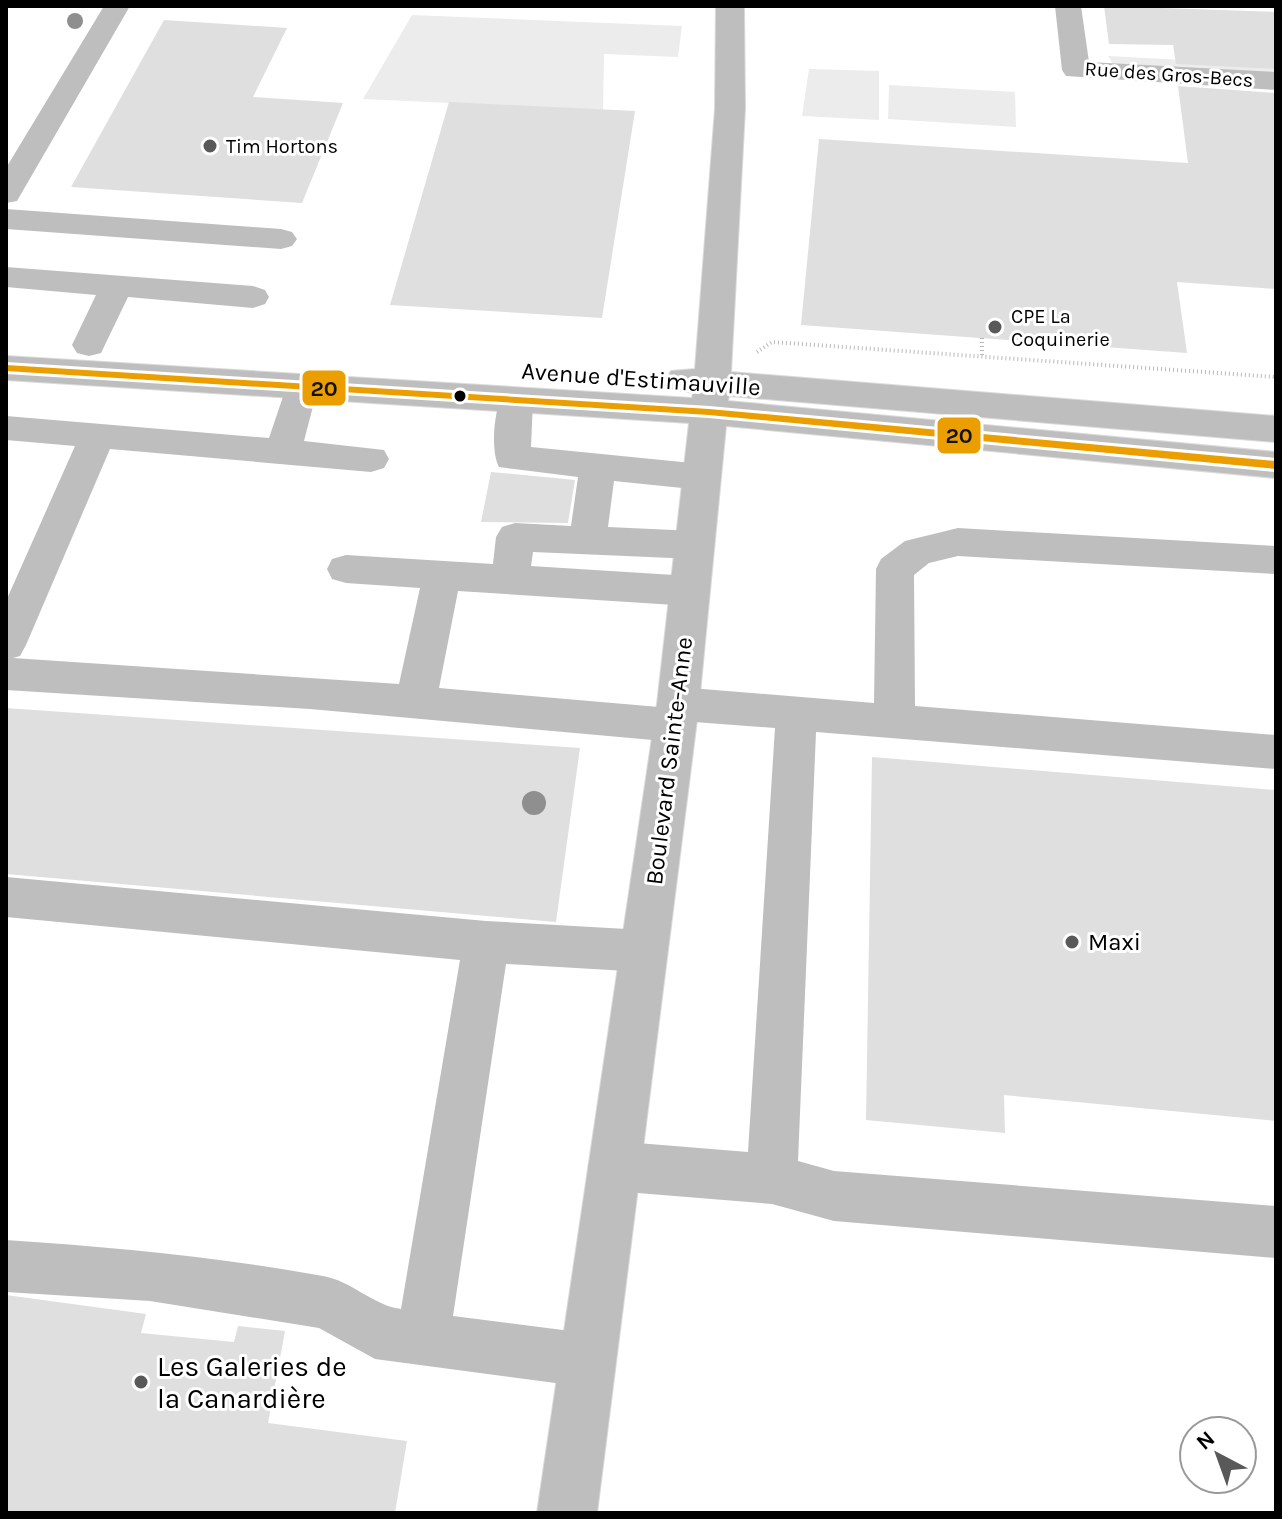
<svg xmlns="http://www.w3.org/2000/svg" width="1282" height="1519" viewBox="0 0 1282 1519" font-family="Karla,sans-serif">
  <style>
    .green { fill: #ececec }
    .building { fill: #dfdfdf }
    .lines { fill: none; stroke-linecap: round; stroke-linejoin: round }
    .major-casing { stroke: #dbdbdb; stroke-width: 2 }
    .path { stroke: #b9b9b9; stroke-width: 4; stroke-dasharray: 1 3; stroke-linecap: butt }
    .minor { fill: #bebebe; fill-rule: evenodd }
    .major { fill: #bebebe; fill-rule: evenodd }
    .bus-1-casing { stroke: #fff; stroke-width: 6 }
    .bus-1 { fill: #eb9e00; fill-rule: evenodd }
    .tree { fill: #8f8f8f }
    .poi-dot { fill: #595959; stroke: #fff; stroke-width: 3 }
    .bus-dot { fill: #000; stroke: #fff; stroke-width: 3 }
    .labels { text-anchor: middle; stroke-width: 6; stroke-linejoin: round; paint-order: stroke }
    .far-street-label { font-size: 20px; fill: #000; stroke: #fff }
    .far-poi-label { font-size: 20px; fill: #000; stroke: #fff; text-anchor: start }
    .street-label { font-size: 24px; fill: #000; stroke: #fff }
    .poi-label { font-size: 24px; fill: #000; stroke: #fff; text-anchor: start }
    .near-poi-label { font-size: 28px; fill: #000; stroke: #fff; text-anchor: start }
    .line-badge { stroke: #fff; stroke-width: 3 }
    .pale-badge-label { font-size: 22px; text-anchor: middle; font-weight: bold; fill: #111 }
  </style>
  <rect width="100%" height="100%" fill="#fff"/>
  <!-- green -->
  <path class="green" d="M412,15L682,26L678,57L604,54L603,110L363,99Z
    M1108,56L1276,65V74L1113,64Z
    M809,69L879,71V120L802,116Z
    M889,85L1015,92L1016,127L888,119Z"/>
  <!-- building -->
  <path class="building" d="M1104,6L1276,12V69L1176,64L1173,45L1109,44Z
    M164,20L287,28L253,97L343,103L302,203L71,187Z
    M1178,86L1276,93V289L1177,282L1187,353L801,325L819,139L1188,163Z
    M449,102L635,111L602,318L390,305Z
    M491,472L575,480L568,523L481,522Z
    M6,708L580,748L556,922L6,874Z
    M872,757L1276,790V1121L1004,1095L1005,1133L866,1120Z
    M6,1295L146,1314L141,1333L234,1342L238,1326L285,1331L268,1423L407,1441L395,1513H6Z"/>
  <g class="lines">
    <defs>
      <path id="major" d="M716,6H744L745,109L731,372L1276,416V442L729,396L728,401L1276,452V478L726,426L699,704L597,1513H537L657,704L689,423L6,380V356L692,398L693,393L671,389L666,380L671,371L695,369L715,109Z"/>
    </defs>
    <!-- major casing -->
    <use href="#major" class="major-casing"/>
    <!-- path -->
    <path class="path" d="M982,338V357
      M757,352L772,342L1276,377"/>
    <!-- minor -->
    <path class="minor" d="M104,6H130L21,194L17,201L6,203V168Z
      M1055,6H1081L1089,62L1276,72V90L1066,76L1062,70Z
      M6,209L281,229L292,232L297,239L292,246L281,249L6,229Z
      M6,267L253,286L265,290L269,297L265,304L253,308L128,297L101,353L89,356L77,353L72,345L96,295L6,287Z
      M301,375L313,379L318,387L304,441L384,450L389,459L384,468L371,472L110,449L26,645L20,656L13,658L399,684L420,588L346,583L332,579L327,569L332,559L346,555L493,564L496,537L502,527L515,523L571,526L578,477L499,467C490,450 494,408 504,392L516,388L528,392L533,400L531,447L702,464L715,468L720,477L715,486L702,490L614,481L608,527L695,531L708,535L714,545L708,555L695,559L533,552L531,566L690,576L704,581L709,591L704,601L690,606L458,591L439,688L659,707L664,692L678,687L874,703L876,569L881,559L905,541L958,528L1276,546V574L958,556L929,563L914,575L915,706L1276,735V769L816,732L798,1161L834,1171L1276,1206V1258L834,1221L772,1204L613,1191L595,1184L588,1166L595,1148L613,1141L748,1152L775,728L694,722L690,737L675,742L310,709L6,690V601L75,446L6,440V416L269,438L289,379Z
      M6,877L486,921L644,930L660,936L667,951L660,966L644,972L506,964L453,1316L586,1333L605,1341L613,1360L605,1379L586,1387L375,1359L319,1328L150,1301L6,1292V1240C113,1247 218,1257 323,1276C352,1281 372,1305 401,1309L460,960L6,917Z"/>
    <!-- major -->
    <use href="#major" class="major"/>
    <defs>
      <path id="bus-1" d="M6,365L709,409L1276,461V469L709,415L6,371Z"/>
    </defs>
    <!-- bus-1 casing -->
    <use href="#bus-1" class="bus-1-casing"/>
    <!-- bus-1 -->
    <use href="#bus-1" class="bus-1"/>
  </g>
  <!-- trees -->
  <g class="tree">
    <circle cx="75" cy="21" r="8"/>
    <circle cx="534" cy="803" r="12"/>
  </g>
  <!-- markers -->
  <g class="poi-dot">
    <circle cx="210" cy="146" r="8"/>
    <circle cx="995" cy="327" r="8"/>
    <circle cx="1072" cy="942" r="8"/>
    <circle cx="141" cy="1382" r="8"/>
  </g>
  <circle class="bus-dot" cx="460" cy="396" r="7"/>
  <g class="labels">
    <!-- far-street labels -->
    <g class="far-street-label">
      <text transform="translate(1169 74) rotate(4)" y="7">Rue des Gros-Becs</text>
    </g>
    <!-- far-poi labels -->
    <g class="far-poi-label">
      <text x="226" y="153">Tim Hortons</text>
      <text x="1011" y="323">CPE La<tspan x="1011" dy="23">Coquinerie</tspan></text>
    </g>
    <!-- street labels -->
    <g class="street-label">
      <text transform="translate(641 379) rotate(4)" y="8">Avenue d'Estimauville</text>
      <text transform="translate(669 761) rotate(-83)" y="8">Boulevard Sainte-Anne</text>
    </g>
    <!-- poi labels -->
    <g class="poi-label">
      <text x="1088" y="950">Maxi</text>
    </g>
    <!-- near-poi labels -->
    <g class="near-poi-label">
      <text x="157" y="1376">Les Galeries de<tspan x="157" dy="32">la Canardière</tspan></text>
    </g>
  </g>
  <g class="line-badge">
    <rect x="301" y="369" width="46" height="38" rx="8" fill="#eb9e00"/>
    <rect x="936" y="416" width="46" height="39" rx="8" fill="#eb9e00"/>
  </g>
  <g class="pale-badge-label">
    <text x="324" y="396">20</text>
    <text x="959" y="443">20</text>
  </g>
  <!-- border -->
  <rect width="1282" height="1519" fill="none" stroke="#000000" stroke-width="16"/>
  <!-- north arrow -->
  <g transform="translate(1218 1455) rotate(319)"><circle r="38" fill="#ffffff" stroke="#999999" stroke-width="2"/>
  <path d="M0-6L14 30L0 20L-14 30Z" fill="#595959"/>
  <text y="-12" font-size="22" font-weight="bold" text-anchor="middle" fill="#000000">N</text>
  </g>
</svg>
